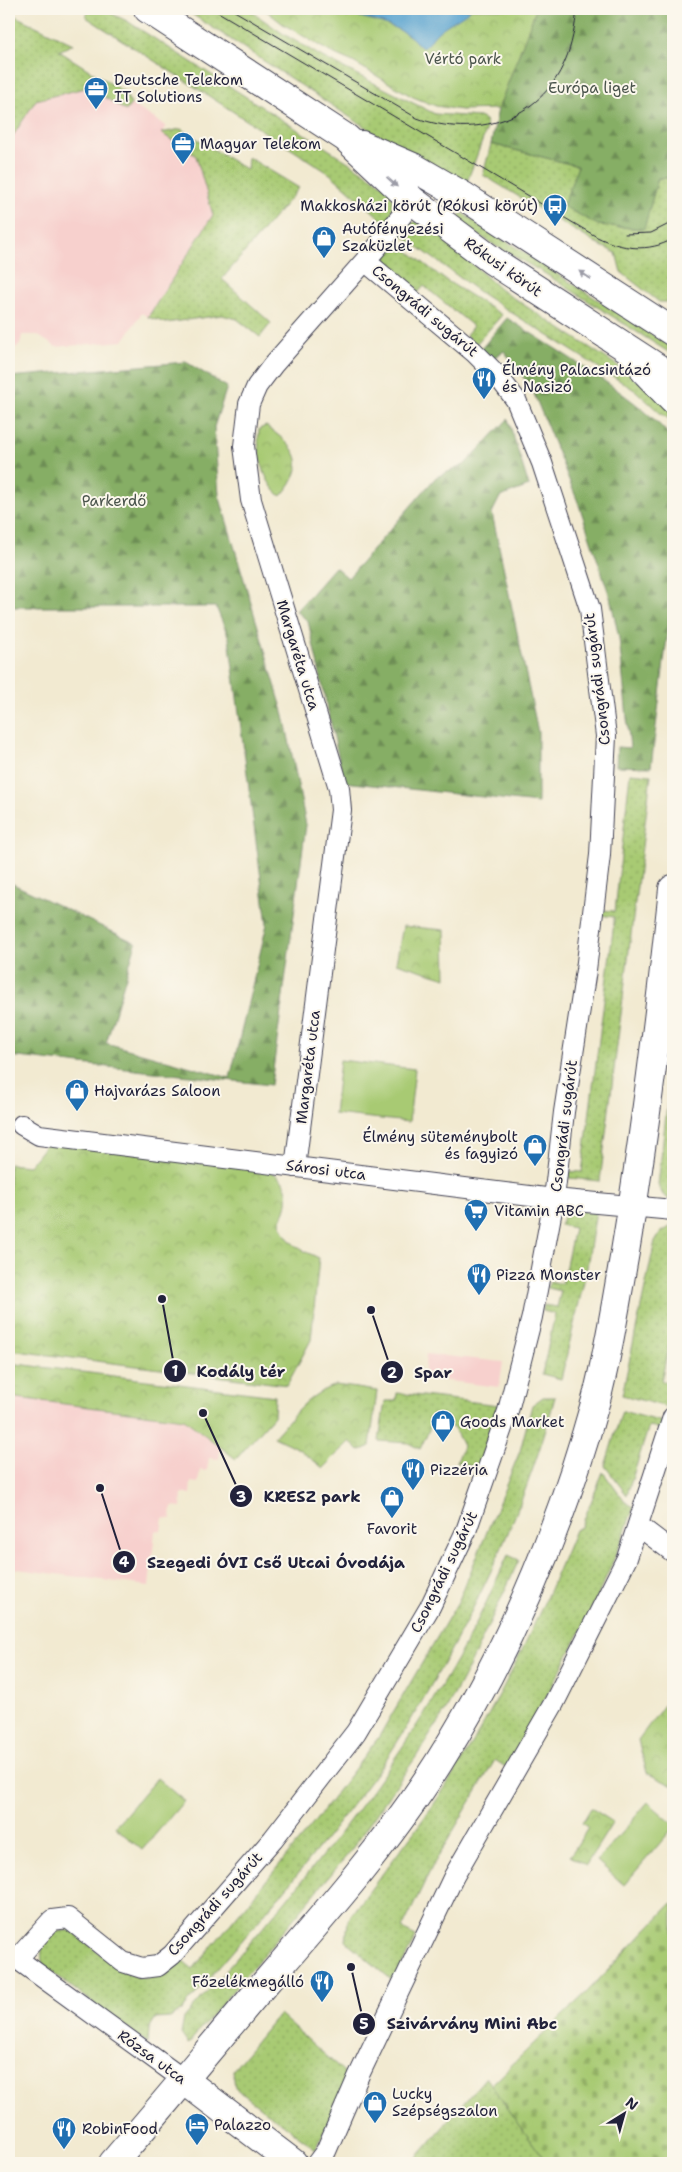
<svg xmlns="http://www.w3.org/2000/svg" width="682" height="2172" viewBox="0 0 682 2172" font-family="'Shantell Sans',sans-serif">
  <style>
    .built { fill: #f7d0cd }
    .grass { fill: url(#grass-dots); stroke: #657657 }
    .forest { fill: url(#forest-firs); stroke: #546850 }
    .cemetery { fill: url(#cemetery-stones); stroke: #657657 }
    .park { fill: url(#park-crowns); stroke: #657657 }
    .garden { fill: #a8ca73; stroke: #657657 }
    .water { fill: #57a2cf; stroke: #3c6285 }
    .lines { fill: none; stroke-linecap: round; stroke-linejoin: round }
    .street-casing { stroke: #414052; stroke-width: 22 }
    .secondary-casing { stroke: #414052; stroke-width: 30 }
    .street { stroke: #fff; stroke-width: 20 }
    .secondary { stroke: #fff; stroke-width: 28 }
    .tram { stroke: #22223b; stroke-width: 1 }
    .oneway { fill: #9c9ca7 }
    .labels { text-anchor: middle; stroke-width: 4; stroke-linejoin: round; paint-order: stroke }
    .park-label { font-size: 15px; fill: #4a544c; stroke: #fbf7ec }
    .poi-label { font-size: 15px; fill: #22223b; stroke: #fbf7ec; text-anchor: start }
    .street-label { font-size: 15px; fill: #22223b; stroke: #fbf7ec }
    .leader { fill: none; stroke: #22223b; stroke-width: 2 }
    .callout-dot { fill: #22223b; stroke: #fbf7ec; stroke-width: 2 }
    .mark-label { font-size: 15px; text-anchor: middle; font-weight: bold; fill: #fff }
    .callout-label { font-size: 16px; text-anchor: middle; font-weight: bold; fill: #22223b; stroke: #fbf7ec; stroke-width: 4; stroke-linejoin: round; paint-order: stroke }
  </style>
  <defs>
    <pattern id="grass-dots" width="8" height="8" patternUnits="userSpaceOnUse" patternTransform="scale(1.25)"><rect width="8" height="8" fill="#a8ca73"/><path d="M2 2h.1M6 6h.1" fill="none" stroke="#90ad64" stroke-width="1.8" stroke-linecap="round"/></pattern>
    <pattern id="forest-firs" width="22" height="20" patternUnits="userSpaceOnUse" patternTransform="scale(1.25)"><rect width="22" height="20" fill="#86ae65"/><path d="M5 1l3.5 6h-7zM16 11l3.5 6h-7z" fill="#6d8d54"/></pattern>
    <pattern id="cemetery-stones" width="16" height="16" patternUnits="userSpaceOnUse" patternTransform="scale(1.25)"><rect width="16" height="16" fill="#a8ca73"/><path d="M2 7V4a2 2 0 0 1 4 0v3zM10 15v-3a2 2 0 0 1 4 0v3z" fill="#90ad64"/></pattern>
    <pattern id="park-crowns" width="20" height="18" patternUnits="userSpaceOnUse" patternTransform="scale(1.25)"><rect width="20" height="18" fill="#a8ca73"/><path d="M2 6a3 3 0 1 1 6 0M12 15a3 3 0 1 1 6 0" fill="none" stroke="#90ad64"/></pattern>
  </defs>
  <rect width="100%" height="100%" fill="#fbf7ec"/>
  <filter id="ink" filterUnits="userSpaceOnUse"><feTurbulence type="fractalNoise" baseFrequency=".02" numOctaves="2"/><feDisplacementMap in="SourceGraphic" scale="10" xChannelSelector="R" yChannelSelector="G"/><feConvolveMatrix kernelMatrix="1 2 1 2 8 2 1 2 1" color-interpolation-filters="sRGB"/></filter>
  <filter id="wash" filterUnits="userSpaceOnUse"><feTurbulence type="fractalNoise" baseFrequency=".0096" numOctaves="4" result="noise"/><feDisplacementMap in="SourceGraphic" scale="20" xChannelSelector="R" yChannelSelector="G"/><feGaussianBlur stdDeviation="1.12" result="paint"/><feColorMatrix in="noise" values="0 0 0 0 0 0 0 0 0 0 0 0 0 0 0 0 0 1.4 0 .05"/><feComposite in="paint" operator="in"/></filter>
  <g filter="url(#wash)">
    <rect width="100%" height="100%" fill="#f2ead1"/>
    <!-- built -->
    <path class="built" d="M89,87L126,111L131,104L166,126L162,133L196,156L213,215L148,317L142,313L123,341L56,347L37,335H22L20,345L9,351V142L36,100Z
      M426,1354L503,1362L499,1387L424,1378Z
      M9,1397L184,1419L220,1448L219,1459L209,1458L207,1471L200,1470L198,1483L191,1482L190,1494L182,1493L181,1507L172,1506L171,1519L163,1518L161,1531H155L149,1586L9,1568Z"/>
    <!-- grass -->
    <path class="grass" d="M89,9H102L127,21L353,165C377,182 407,191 386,223L330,174L86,17Z
      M184,9H248L282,33L324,58L435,114L479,117L485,120L487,128L467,182L382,138Z
      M9,13L73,44L59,51L124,92L131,104L126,111L89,87L36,100L9,142Z
      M181,129L247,170L248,157L299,188L222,279L271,323L260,337L237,319L222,315L166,323L148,317L213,215L196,156L161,133Z
      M491,144L578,166L598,225L643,229L658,178H673V302H659L621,272L616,253L599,245L483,175Z
      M462,213L673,348V355L544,273L494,245L455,220Z
      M418,221L444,238L501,290L646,384L673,405V421L661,414L636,391L482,294L399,233L407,225Z
      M394,240L444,279L502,315L476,344L466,335L473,326L424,286L417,294L390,270L385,256Z
      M630,773L651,775L600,1181L569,1178L568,1171L582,1172L614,923V917L600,915L601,910L615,911Z
      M673,1053V1202L663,1195L658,1185Z
      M571,1210L596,1211L586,1273L561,1379L542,1374L555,1314L543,1311L544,1305L557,1307L561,1291L548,1288L550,1281L562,1284L574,1228L560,1225L564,1215Z
      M673,1225V1328L661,1381L672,1384L667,1407L622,1395L655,1241L660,1233Z
      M397,1393L499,1405L478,1468L457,1462L463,1446L454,1428L433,1421L420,1449L408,1443L379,1441L385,1401H396Z
      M543,1397H555C528,1499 483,1596 430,1687C412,1719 393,1751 371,1780C312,1860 247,1935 182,2010L170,2018L155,2019L149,2029L148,2043L43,1966C37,1943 48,1928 73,1931C89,1944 128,1981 147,1978C159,1977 172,1967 182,1960L193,1969L313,1824L378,1738L459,1600L520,1451L532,1405Z
      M622,1411L663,1422L661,1429L649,1426L627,1495L605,1466Z
      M603,1472L625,1502L634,1507C602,1599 554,1683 507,1768L495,1760L432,1867L402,1929L416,1936L394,1982L346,1941L348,1920C376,1881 407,1843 434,1804C492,1718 536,1626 575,1530L581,1527Z
      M508,1555L519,1560L468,1669L446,1710L416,1757L349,1853L188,2044L181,2034L184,2018C286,1903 387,1786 462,1650C479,1620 493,1587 508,1555Z
      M279,2014L350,2077L316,2149L235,2088L233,2070Z
      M486,2077L547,2163H412Z"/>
    <!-- forest -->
    <path class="forest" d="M536,9H673V178H658L644,229L598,225L563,206L578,166L491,144L498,109Z
      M507,318C542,341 658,409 673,442V589L651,767L616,766L617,747L630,748L619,638L610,597L578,502L532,389L504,351L493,358L481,349Z
      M186,362L227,387L214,427L219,495L284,715L306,825L271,1085L9,1056V882L136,943L106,1043L230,1078L267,924L229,638L216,607H9V377Z
      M508,419L529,486L500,497L492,513L538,732V803L344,782L308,621L296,611L335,567L348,578L436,477L464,465Z"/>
    <!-- cemetery -->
    <path class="cemetery" d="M673,1902V2163H547L491,2085L587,1992Z"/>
    <!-- park -->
    <path class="park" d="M264,9H536L498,109L461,110L436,106L413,97L353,62L330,52L283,24Z
      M266,426C298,449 310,463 281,496C263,484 256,449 259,429Z
      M403,926L445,930L446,978L396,963Z
      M48,1142L269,1170C292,1183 291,1201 280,1222C288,1245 298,1248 319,1258L311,1340L287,1385L9,1350V1164L29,1166Z
      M9,1363L275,1396L274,1416L236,1459L184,1419L9,1397Z
      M336,1385L377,1391L370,1446L359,1451L350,1441L323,1468L299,1449L274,1437C293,1416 308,1394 336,1385Z
      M673,1693V1786L647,1773L638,1740Z
      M591,1808L613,1822L586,1865L570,1856L588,1828L582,1823Z"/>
    <!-- garden -->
    <path class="garden" d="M340,1060L415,1069L409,1122L334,1114Z
      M157,1778L184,1801L142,1850L115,1827Z
      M648,1802L673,1824V1828L624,1885L597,1861Z"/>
    <!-- water -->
    <path class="water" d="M333,9H471C460,19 445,24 435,35C430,40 430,45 422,48C417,44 413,38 408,35C385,20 357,18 333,9Z"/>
  </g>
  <g filter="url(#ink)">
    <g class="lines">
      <defs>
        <path id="street" d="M22,1125L39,1135L554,1199L673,1210
          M295,1167L341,810L339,788L251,500L244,446L249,404L257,386L273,365L379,245L413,201
          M639,1526L673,1552
          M9,1953L184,2080
          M18,1958L52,1920L68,1918L123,1962L142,1968L158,1966L172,1955L273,1839L356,1732L430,1607L466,1531L508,1411L532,1317L554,1199L564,1112L586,970L600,855L606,736L590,609L542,463L516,400L497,375L474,352L365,261
          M317,2163L326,2151L359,2075L454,1876L554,1703L627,1558L673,1417"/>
        <path id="secondary" d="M148,9L346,138L413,201L493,261L673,378
          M362,145L413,167L465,197L673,332
          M645,371L673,400
          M184,2080L293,2163
          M113,2163C165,2103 215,2042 266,1982C327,1912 389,1841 439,1762C509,1651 561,1526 596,1400C609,1351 616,1302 625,1252C645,1132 660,1010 673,889"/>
      </defs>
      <!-- street casing -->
      <use href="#street" class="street-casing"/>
      <!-- secondary casing -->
      <use href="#secondary" class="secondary-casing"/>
      <!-- street -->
      <use href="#street" class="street"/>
      <!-- secondary -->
      <use href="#secondary" class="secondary"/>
      <!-- tram -->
      <path class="tram" d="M213,9L597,237C622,249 648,253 673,239
        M231,9L417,118C474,139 540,121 565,61C572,45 575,27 577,9
        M625,234L651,233L673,222"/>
    </g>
    <!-- one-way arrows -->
    <defs><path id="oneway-solid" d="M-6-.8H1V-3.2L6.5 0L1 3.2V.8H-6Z" transform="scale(1.25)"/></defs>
    <g class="oneway">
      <use href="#oneway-solid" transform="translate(392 182) rotate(43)"/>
      <use href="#oneway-solid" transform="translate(585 275) rotate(-147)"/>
    </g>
  </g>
  <!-- icons -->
  <defs>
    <symbol id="office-pin" viewBox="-11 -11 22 30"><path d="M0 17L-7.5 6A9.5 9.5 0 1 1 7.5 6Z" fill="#1f6fb2" stroke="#fbf7ec"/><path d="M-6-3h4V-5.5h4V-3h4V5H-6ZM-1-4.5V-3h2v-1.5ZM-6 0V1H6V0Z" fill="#fff"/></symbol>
    <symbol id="bus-pin" viewBox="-11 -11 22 30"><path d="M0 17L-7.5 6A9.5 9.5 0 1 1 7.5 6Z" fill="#1f6fb2" stroke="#fbf7ec"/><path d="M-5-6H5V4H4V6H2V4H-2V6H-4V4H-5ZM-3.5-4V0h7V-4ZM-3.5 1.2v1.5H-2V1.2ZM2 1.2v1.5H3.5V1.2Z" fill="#fff"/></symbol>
    <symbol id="shop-pin" viewBox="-11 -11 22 30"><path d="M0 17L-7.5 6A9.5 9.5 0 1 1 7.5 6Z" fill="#1f6fb2" stroke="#fbf7ec"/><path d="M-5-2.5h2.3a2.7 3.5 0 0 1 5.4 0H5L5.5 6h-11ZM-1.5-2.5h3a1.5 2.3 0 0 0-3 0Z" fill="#fff"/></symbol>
    <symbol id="restaurant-pin" viewBox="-11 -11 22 30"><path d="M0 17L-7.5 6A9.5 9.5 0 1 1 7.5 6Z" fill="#1f6fb2" stroke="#fbf7ec"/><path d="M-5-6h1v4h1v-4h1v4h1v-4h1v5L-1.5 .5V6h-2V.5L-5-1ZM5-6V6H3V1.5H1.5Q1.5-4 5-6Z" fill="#fff"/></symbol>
    <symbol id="supermarket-pin" viewBox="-11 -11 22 30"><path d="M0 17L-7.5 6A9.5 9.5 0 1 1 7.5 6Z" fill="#1f6fb2" stroke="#fbf7ec"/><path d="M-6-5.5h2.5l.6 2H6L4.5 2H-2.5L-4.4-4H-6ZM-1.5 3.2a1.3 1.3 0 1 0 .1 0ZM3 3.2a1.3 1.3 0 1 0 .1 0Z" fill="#fff"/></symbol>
    <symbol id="hotel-pin" viewBox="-11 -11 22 30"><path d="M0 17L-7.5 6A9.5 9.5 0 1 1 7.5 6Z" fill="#1f6fb2" stroke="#fbf7ec"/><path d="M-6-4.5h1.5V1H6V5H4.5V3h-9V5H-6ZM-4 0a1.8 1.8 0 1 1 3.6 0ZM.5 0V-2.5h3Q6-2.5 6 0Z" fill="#fff"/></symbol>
  </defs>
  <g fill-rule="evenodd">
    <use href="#office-pin" x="82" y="75" width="28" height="38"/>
    <use href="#office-pin" x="169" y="130" width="28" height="38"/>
    <use href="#bus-pin" x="541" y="192" width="28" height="38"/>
    <use href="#shop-pin" x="310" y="224" width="28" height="38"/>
    <use href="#restaurant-pin" x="470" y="365" width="28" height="38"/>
    <use href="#shop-pin" x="63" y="1077" width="28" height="38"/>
    <use href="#shop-pin" x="521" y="1132" width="28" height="38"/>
    <use href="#supermarket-pin" x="462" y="1197" width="28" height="38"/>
    <use href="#restaurant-pin" x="465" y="1261" width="28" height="38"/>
    <use href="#shop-pin" x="429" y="1408" width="28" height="38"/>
    <use href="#restaurant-pin" x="399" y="1456" width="28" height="38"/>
    <use href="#shop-pin" x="378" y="1484" width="28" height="38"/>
    <use href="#restaurant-pin" x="308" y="1968" width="28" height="38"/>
    <use href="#shop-pin" x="361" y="2089" width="28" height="38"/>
    <use href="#hotel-pin" x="183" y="2111" width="28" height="38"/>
    <use href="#restaurant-pin" x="50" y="2115" width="28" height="38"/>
  </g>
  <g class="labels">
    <!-- park labels -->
    <g class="park-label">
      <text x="463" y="64">Vértó park</text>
      <text x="592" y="93">Európa liget</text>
      <text x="114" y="506">Parkerdő</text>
    </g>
    <!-- poi labels -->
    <g class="poi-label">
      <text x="114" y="85">Deutsche Telekom<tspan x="114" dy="17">IT Solutions</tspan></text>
      <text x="200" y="149">Magyar Telekom</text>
      <text x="538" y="211" text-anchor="end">Makkosházi körút (Rókusi körút)</text>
      <text x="342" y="234">Autófényezési<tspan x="342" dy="17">Szaküzlet</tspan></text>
      <text x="502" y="375">Élmény Palacsintázó<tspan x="502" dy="17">és Nasizó</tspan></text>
      <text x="94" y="1096">Hajvarázs Saloon</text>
      <text x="518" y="1142" text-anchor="end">Élmény süteménybolt<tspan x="518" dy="17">és fagyizó</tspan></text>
      <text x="494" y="1216">Vitamin ABC</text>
      <text x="496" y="1280">Pizza Monster</text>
      <text x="460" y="1427">Goods Market</text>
      <text x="430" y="1475">Pizzéria</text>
      <text x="392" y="1534" text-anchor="middle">Favorit</text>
      <text x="304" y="1987" text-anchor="end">Főzelékmegálló</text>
      <text x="392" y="2099">Lucky<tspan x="392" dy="17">Szépségszalon</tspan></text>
      <text x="214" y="2130">Palazzo</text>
      <text x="82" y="2134">RobinFood</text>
    </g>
    <!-- street labels -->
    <g class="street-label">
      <text transform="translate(503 267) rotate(35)" y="5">Rókusi körút</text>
      <text transform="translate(425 311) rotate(40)" y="5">Csongrádi sugárút</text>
      <text transform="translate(298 655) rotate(73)" y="5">Margaréta utca</text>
      <text transform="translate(597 679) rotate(-97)" y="5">Csongrádi sugárút</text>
      <text transform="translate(308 1067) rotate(-83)" y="5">Margaréta utca</text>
      <text transform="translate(564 1126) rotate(-83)" y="5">Csongrádi sugárút</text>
      <text transform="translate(326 1170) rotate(7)" y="5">Sárosi utca</text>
      <text transform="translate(444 1572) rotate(-64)" y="5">Csongrádi sugárút</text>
      <text transform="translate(215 1904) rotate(-48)" y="5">Csongrádi sugárút</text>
      <text transform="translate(152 2057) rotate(36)" y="5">Rózsa utca</text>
    </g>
  </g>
  <!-- callouts -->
  <path class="leader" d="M162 1299L175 1371M371 1310L392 1372M203 1413L241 1496M100 1488L124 1562M351 1967L364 2024"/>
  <g class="callout-dot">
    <circle cx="162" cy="1299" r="5"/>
    <circle cx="371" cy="1310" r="5"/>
    <circle cx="203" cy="1413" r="5"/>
    <circle cx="100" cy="1488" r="5"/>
    <circle cx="351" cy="1967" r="5"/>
    <circle cx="175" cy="1371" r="12"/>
    <circle cx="392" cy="1372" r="12"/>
    <circle cx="241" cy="1496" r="12"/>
    <circle cx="124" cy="1562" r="12"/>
    <circle cx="364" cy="2024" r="12"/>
  </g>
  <g class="mark-label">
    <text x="175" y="1376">1</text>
    <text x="392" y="1378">2</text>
    <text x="241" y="1502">3</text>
    <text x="124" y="1567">4</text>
    <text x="364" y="2029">5</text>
  </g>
  <g class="callout-label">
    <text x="241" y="1377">Kodály tér</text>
    <text x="433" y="1378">Spar</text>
    <text x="312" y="1502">KRESZ park</text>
    <text x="276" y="1568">Szegedi ÓVI Cső Utcai Óvodája</text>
    <text x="472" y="2029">Szivárvány Mini Abc</text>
  </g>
  <!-- margin -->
  <rect width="682" height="2172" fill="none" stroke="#fbf7ec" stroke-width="30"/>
  <!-- north arrow -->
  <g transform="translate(624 2114) rotate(37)" stroke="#fbf7ec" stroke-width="4" paint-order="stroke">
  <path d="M0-4L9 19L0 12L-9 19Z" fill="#22223b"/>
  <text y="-8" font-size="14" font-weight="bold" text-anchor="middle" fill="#22223b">N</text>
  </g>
</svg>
